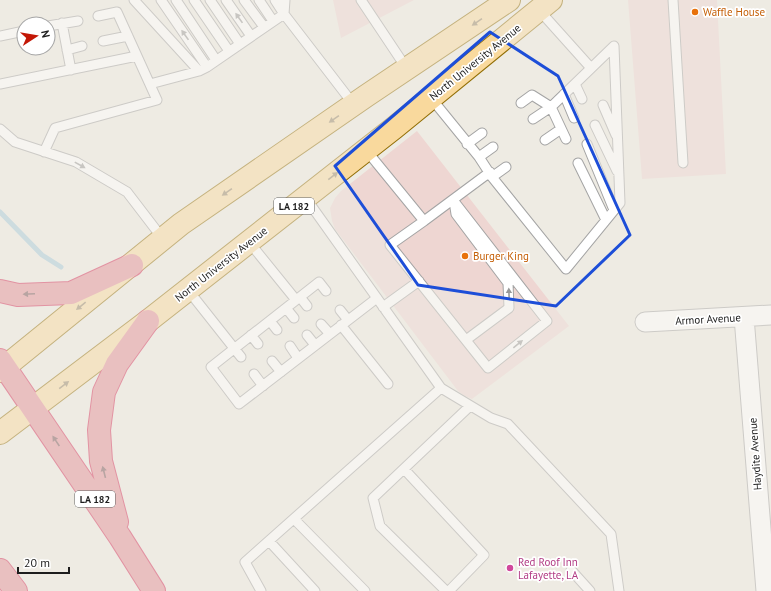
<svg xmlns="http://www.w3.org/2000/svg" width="771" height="591" viewBox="0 0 771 591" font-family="'PT Sans',sans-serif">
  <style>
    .commercial { fill: #eed6d2 }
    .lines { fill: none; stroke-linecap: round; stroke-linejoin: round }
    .stream { stroke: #a4c9da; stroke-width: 5 }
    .lane-casing { stroke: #a4a4a4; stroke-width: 11 }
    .street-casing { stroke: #a4a4a4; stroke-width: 21 }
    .primary-casing { stroke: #916e05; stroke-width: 24 }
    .highway-casing { stroke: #d22954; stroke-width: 24 }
    .lane { stroke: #fff; stroke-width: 9 }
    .street { stroke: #fff; stroke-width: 19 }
    .primary { stroke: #f9d99d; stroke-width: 22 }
    .highway { stroke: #e38c95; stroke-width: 22 }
    .oneway { fill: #999 }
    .oneway2 { fill: #968463 }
    .oneway3 { fill: #764f53 }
    .marked { fill: none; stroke: #1d4ed8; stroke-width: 3; stroke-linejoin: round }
    .food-dot { fill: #e8710a; stroke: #fff; stroke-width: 1.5 }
    .hotel-dot { fill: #d1479c; stroke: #fff; stroke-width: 1.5 }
    .labels { text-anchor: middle; stroke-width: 3.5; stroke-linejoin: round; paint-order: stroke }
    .shield { fill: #fff; stroke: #616161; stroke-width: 1 }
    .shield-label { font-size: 10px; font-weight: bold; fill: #1d1d1d }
    .food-label { font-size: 11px; fill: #c56008; stroke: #fff; text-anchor: start }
    .street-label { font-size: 11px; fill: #1d1d1d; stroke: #fff }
    .hotel-label { font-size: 11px; fill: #b23c85; stroke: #fff; text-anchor: start }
  </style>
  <rect width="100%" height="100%" fill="#eeebe3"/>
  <!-- commercial -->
  <path class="commercial" d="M333,0H414L341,38Z
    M628,0H717L726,174L642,179Z
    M417,131L569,326L472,399L465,396L458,391L335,229L332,221L330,208L335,198L341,191Z"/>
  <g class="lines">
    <!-- stream -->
    <path class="stream" d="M0,212L42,255L61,267"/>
    <defs>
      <path id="lane" d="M134,0L199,71
        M161,0L207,67
        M176,0L216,60
        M194,0L229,51
        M210,0L240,44
        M226,0L251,36
        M244,0L264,27
        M259,0L273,21
        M285,0L284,14L354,105
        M361,0L407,69
        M673,0L683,163
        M539,10L591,68
        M62,23L71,70
        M48,26L78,21
        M0,36L24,31
        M103,41L128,36
        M67,50L82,46
        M0,84L137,56
        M150,84L199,71L207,67L284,14L275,0
        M575,84L582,99
        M564,94L574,118
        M431,98L479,157L492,177L566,269L620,203L614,46L551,107L532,95L521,103
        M603,105L616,135
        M533,119L551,107L566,139
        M595,125L617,171
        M0,129L15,142L76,162L127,192L163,239
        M545,140L561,129
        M467,144L482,133
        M587,144L614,210
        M366,150L424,221L390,245L488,368L547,321L453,200
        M44,152L55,128L157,100L117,12L98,16
        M479,157L493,147
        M578,163L606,220
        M492,177L506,167
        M454,201L456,214L508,283L509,308L466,340
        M424,221L490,172
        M249,242L296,300
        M188,290L241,357
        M326,291L319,282L211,367L239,404L377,298
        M300,297L307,306
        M383,307L419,281
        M286,308L294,318
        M340,310L348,320
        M270,321L277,330
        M321,324L330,334
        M341,325L388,384
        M251,335L258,344
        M307,335L315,345
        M290,346L298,358
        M272,361L281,372
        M254,374L263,386
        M441,388L491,418L508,424L611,534L619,591
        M404,469L484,555L449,591
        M294,519L365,591
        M269,541L315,591
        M571,570L590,591
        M261,591L245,562L441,388L305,197
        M446,591L380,526L373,498L470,406"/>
      <path id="street" d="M744,317L766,591
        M645,322L771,315"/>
      <path id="primary" d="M0,371L181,224L366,96L509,0
        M0,433L148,321L394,128L551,0"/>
      <path id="highway" d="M0,291L18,295L71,293L132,265
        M0,360L120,537L154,591
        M117,522L101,461L99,430L104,392L117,364L148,321
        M0,570L16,591"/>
    </defs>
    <!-- lane casing -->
    <use href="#lane" class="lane-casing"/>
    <!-- street casing -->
    <use href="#street" class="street-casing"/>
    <!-- primary casing -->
    <use href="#primary" class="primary-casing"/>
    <!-- highway casing -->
    <use href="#highway" class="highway-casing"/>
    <!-- lane -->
    <use href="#lane" class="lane"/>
    <!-- street -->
    <use href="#street" class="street"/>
    <!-- primary -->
    <use href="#primary" class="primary"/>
    <!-- highway -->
    <use href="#highway" class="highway"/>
  </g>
  <!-- one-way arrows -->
  <defs><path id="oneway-solid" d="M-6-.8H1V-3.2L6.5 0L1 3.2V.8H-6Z"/></defs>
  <g class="oneway">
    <use href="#oneway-solid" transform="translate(239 18) rotate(-125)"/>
    <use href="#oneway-solid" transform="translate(185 35) rotate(-125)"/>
    <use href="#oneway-solid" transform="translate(80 165) rotate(29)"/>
    <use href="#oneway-solid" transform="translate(509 294) rotate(-92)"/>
    <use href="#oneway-solid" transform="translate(518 344) rotate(-39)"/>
  </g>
  <g class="oneway2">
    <use href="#oneway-solid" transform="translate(477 22) rotate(146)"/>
    <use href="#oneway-solid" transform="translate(334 119) rotate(145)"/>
    <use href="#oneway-solid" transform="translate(333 176) rotate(-38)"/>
    <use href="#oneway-solid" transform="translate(227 192) rotate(145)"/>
    <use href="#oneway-solid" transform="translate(81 306) rotate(141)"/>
    <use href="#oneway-solid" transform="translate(64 385) rotate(-37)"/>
  </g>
  <g class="oneway3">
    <use href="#oneway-solid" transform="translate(29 294) rotate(177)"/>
    <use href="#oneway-solid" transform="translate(56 441) rotate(-124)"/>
    <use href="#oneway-solid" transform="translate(104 472) rotate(-104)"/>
  </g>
  <!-- marked area -->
  <path d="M0 0H771V591H0ZM490,32L558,76L630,235L556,306L418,285L335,166Z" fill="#eeebe3" fill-opacity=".55" fill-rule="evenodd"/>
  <path class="marked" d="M490,32L558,76L630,235L556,306L418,285L335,166Z"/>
  <!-- markers -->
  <g class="food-dot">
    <circle cx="695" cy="12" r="4"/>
    <circle cx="465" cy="256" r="4"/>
  </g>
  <circle class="hotel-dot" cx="510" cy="568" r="4"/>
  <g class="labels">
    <!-- shield labels -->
    <g class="shield">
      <rect x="274" y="198" width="40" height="16" rx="3"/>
      <rect x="75" y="491" width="40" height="16" rx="3"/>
    </g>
    <g class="shield-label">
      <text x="294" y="210">LA 182</text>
      <text x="95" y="503">LA 182</text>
    </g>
    <!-- food labels -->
    <g class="food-label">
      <text x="703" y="16">Waffle House</text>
      <text x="473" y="260">Burger King</text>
    </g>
    <!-- street labels -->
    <g class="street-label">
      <text transform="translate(475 62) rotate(-39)" y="4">North University Avenue</text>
      <text transform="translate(221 264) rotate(-38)" y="4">North University Avenue</text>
      <text transform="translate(708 319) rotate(-3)" y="4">Armor Avenue</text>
      <text transform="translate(755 454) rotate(-94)" y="4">Haydite Avenue</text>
    </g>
    <!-- hotel labels -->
    <g class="hotel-label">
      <text x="518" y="566">Red Roof Inn<tspan x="518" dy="13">Lafayette, LA</tspan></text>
    </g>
  </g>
  <!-- north arrow -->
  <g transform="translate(36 36) rotate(78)"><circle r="19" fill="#ffffff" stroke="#a5a5a5"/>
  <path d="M0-3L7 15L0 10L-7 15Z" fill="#c31706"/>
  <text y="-6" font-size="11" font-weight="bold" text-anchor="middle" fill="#1d1d1d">N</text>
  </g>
  <!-- scale -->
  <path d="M18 567v6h51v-6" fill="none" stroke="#1d1d1d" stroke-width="2"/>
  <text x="24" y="567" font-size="12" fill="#1d1d1d" stroke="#ffffff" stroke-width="3" paint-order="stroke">20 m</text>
</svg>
